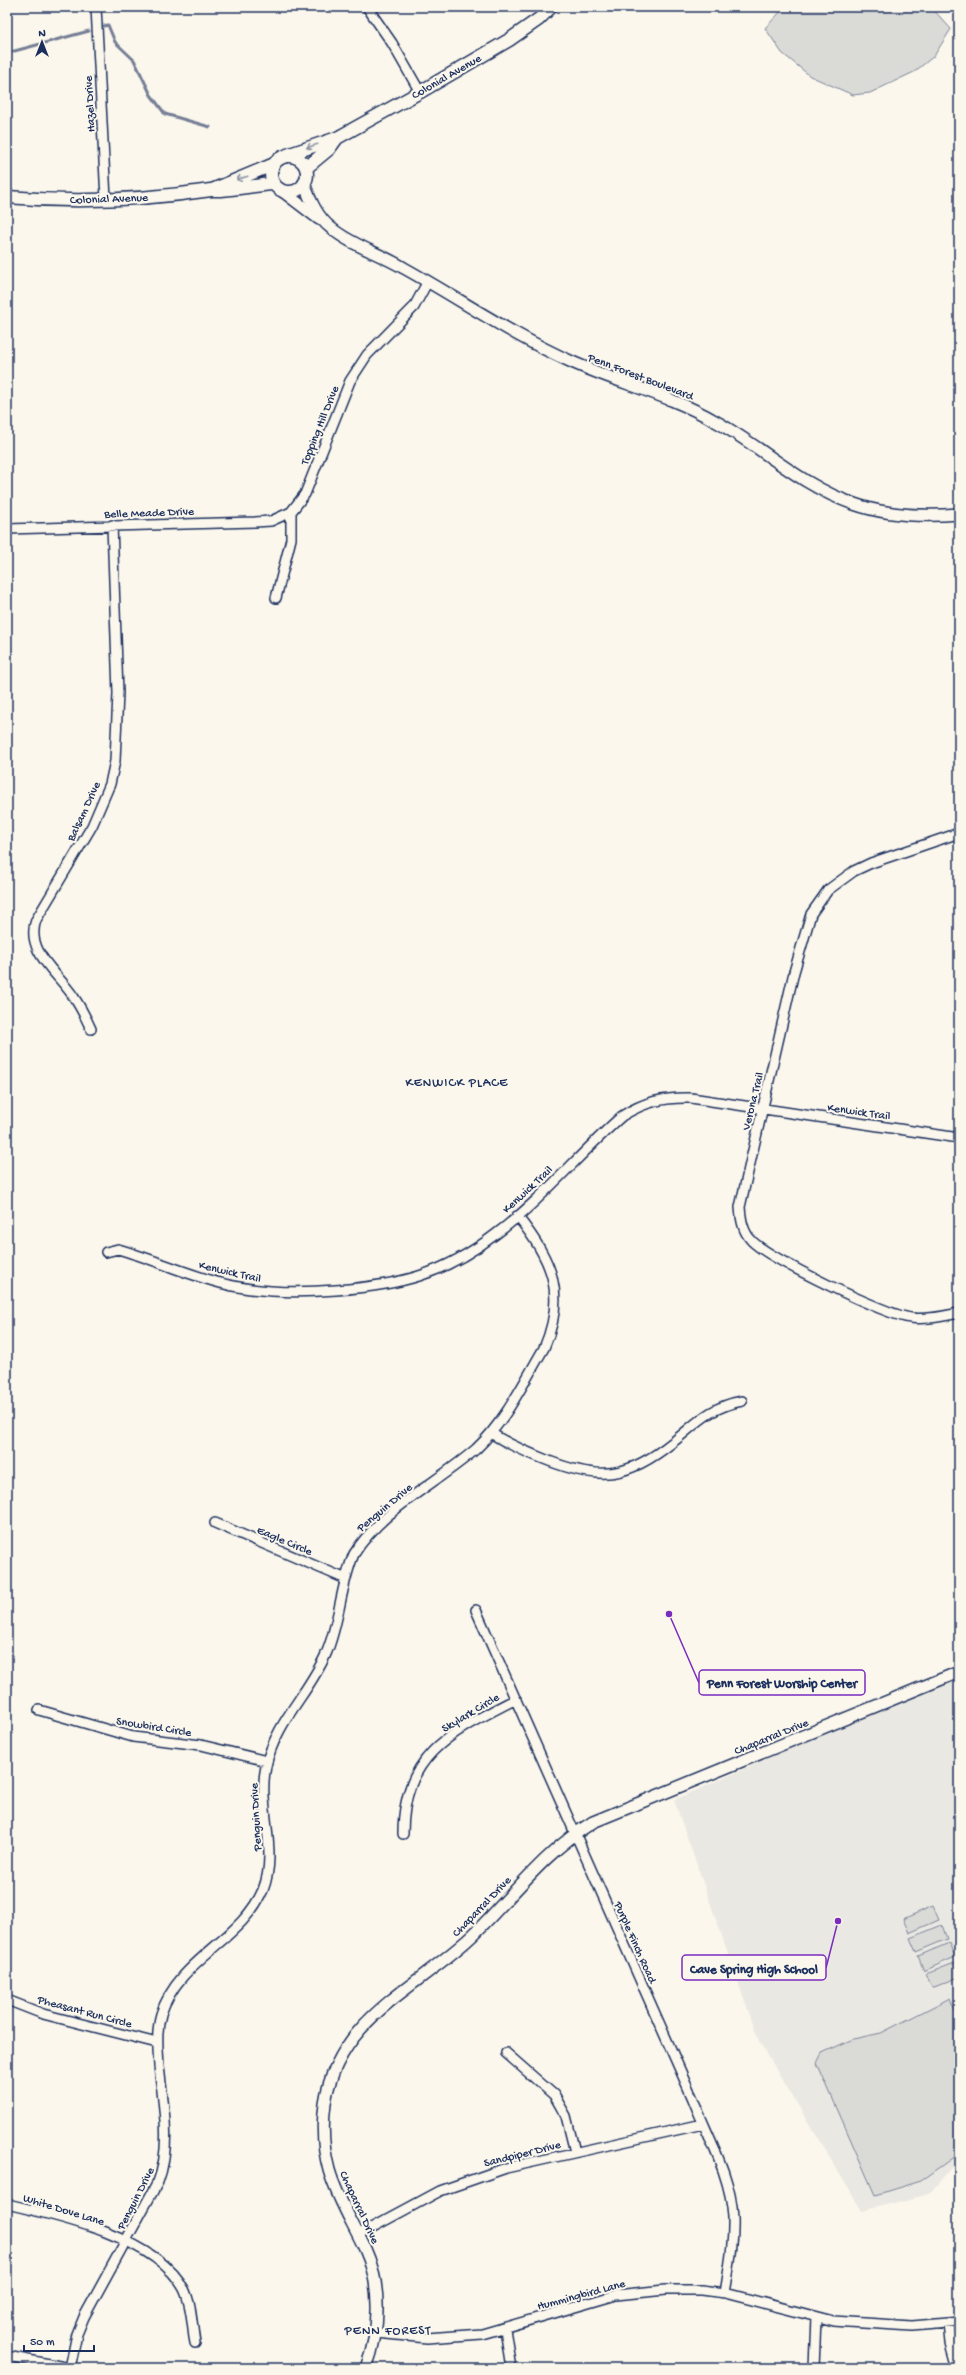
<svg xmlns="http://www.w3.org/2000/svg" width="966" height="2375" viewBox="0 0 966 2375" font-family="'Gochi Hand',sans-serif">
  <style>
    .built { fill: #eae8e2 }
    .pitch { fill: #dadad7; stroke: #7a849a }
    .lines { fill: none; stroke-linecap: round; stroke-linejoin: round }
    .stream { stroke: #747e96; stroke-width: 3 }
    .minor-casing { stroke: #1b2f5e; stroke-width: 12 }
    .tertiary-casing { stroke: #1b2f5e; stroke-width: 14 }
    .secondary-casing { stroke: #1b2f5e; stroke-width: 15 }
    .minor { stroke: #fbf7ec; stroke-width: 9 }
    .tertiary { stroke: #fbf7ec; stroke-width: 11 }
    .secondary { stroke: #fbf7ec; stroke-width: 12 }
    .oneway { stroke: #8b93a5 }
    .labels { text-anchor: middle; stroke-width: 4; stroke-linejoin: round; paint-order: stroke }
    .street-label { font-size: 12px; fill: #1b2f5e; stroke: #fbf7ec }
    .neighbourhood-label { font-size: 13px; letter-spacing: 1px; fill: #1b2f5e; stroke: #fbf7ec }
    .leader { fill: none; stroke: #7b2cbf; stroke-width: 1.5 }
    .callout-dot { fill: #7b2cbf; stroke: #fbf7ec; stroke-width: 1.5 }
    .callout { fill: #fbf7ec; stroke: #7b2cbf; stroke-width: 1.5 }
    .callout-label { font-size: 13px; text-anchor: middle; font-weight: bold; fill: #1b2f5e }
  </style>
  <rect width="100%" height="100%" fill="#fbf7ec"/>
  <filter id="ink" filterUnits="userSpaceOnUse"><feTurbulence type="fractalNoise" baseFrequency=".025" numOctaves="2"/><feDisplacementMap in="SourceGraphic" scale="8" xChannelSelector="R" yChannelSelector="G"/><feConvolveMatrix kernelMatrix="1 2 1 2 8 2 1 2 1" color-interpolation-filters="sRGB"/></filter>
  <g filter="url(#ink)">
    <!-- built -->
    <path class="built" d="M959,1674V2159L930,2194L862,2211L759,2041L674,1800Z"/>
    <!-- pitch -->
    <path class="pitch" d="M785,7H931L951,29L934,56L914,72L870,93L853,95L810,76L782,53L765,28Z
      M933,1906L939,1920L909,1933L903,1919Z
      M942,1925L947,1939L916,1952L910,1938Z
      M949,1943L955,1957L924,1971L918,1956Z
      M957,1962L959,1977L932,1988L926,1974Z
      M950,1998L959,2021V2151L958,2154L920,2181L875,2195L817,2063L822,2053L853,2039L881,2033Z"/>
    <g class="lines">
      <!-- stream -->
      <path class="stream" d="M104,26L108,25L115,42L134,60L151,95L165,114L210,127
        M7,53L89,31"/>
      <defs>
        <path id="minor" d="M96,7L106,199
          M367,7L392,43L420,92
          M7,529L255,522L271,521L291,512
          M276,598L291,539V512L305,494L350,381L367,355L414,307L428,281
          M959,833L871,863L854,871L828,890L811,914L794,972L740,1207C741,1220 743,1232 752,1241C770,1259 885,1315 911,1318C927,1320 943,1316 959,1313
          M91,1029C86,1018 80,1006 73,996C57,972 25,951 36,920L92,826L110,784L115,761L118,693L112,525
          M106,1252L118,1249C157,1260 194,1278 233,1286C267,1293 301,1293 336,1290C401,1285 443,1275 496,1234C542,1200 579,1154 622,1116C644,1102 664,1097 691,1098L959,1138
          M491,1433C509,1445 528,1453 549,1461C601,1481 628,1478 673,1442C697,1423 710,1407 742,1401
          M215,1523L346,1579
          M476,1610L693,2099C708,2137 731,2176 733,2217C734,2243 729,2268 725,2293
          M39,1710L133,1737L201,1745L267,1761
          M403,1834C403,1753 452,1732 516,1699
          M7,2000L43,2014L157,2043
          M506,2053L554,2095L566,2116L575,2152
          M7,2204C60,2216 157,2238 184,2289C192,2305 192,2326 195,2343
          M358,2235L440,2191L506,2168L703,2124
          M948,2323L950,2343L957,2368
          M505,2329L511,2368
          M376,2333L427,2338L482,2334L616,2295L665,2290H702L725,2293L833,2321L912,2326L959,2322
          M7,2356L70,2368
          M70,2368L77,2334L84,2317L158,2182C172,2145 163,2104 159,2066C158,2048 156,2031 161,2014C179,1958 241,1941 263,1890C279,1849 257,1808 266,1766C275,1723 309,1693 326,1654C340,1622 340,1586 354,1554C381,1510 437,1483 476,1449C505,1422 524,1382 544,1348C567,1294 552,1259 517,1216
          M814,2368L816,2317"/>
        <path id="tertiary" d="M304,183C310,200 317,217 331,228C351,245 381,254 404,268C460,299 513,336 572,362C619,383 670,395 715,421C762,447 803,487 854,504C888,516 924,517 959,514
          M281,190L319,219
          M366,2368C380,2331 382,2286 365,2249C353,2223 337,2198 329,2170C323,2148 322,2125 325,2103C338,2017 420,1987 475,1933C514,1894 546,1851 593,1822L959,1672"/>
        <path id="secondary" d="M287,155L337,138L420,92L509,40L539,19L551,7
          M271 174a18 18 0 1 1 36 0a18 18 0 1 1-36 0Z
          M306,168L329,149L337,138
          M212,190L272,165
          M7,197C74,203 144,200 211,190C232,191 252,185 274,184"/>
      </defs>
      <!-- minor casing -->
      <use href="#minor" class="minor-casing"/>
      <!-- tertiary casing -->
      <use href="#tertiary" class="tertiary-casing"/>
      <!-- secondary casing -->
      <use href="#secondary" class="secondary-casing"/>
      <!-- minor -->
      <use href="#minor" class="minor"/>
      <!-- tertiary -->
      <use href="#tertiary" class="tertiary"/>
      <!-- secondary -->
      <use href="#secondary" class="secondary"/>
    </g>
    <!-- one-way arrows -->
    <defs><path id="oneway-shaft" d="M-6 0H5M1.5-3L5.5 0L1.5 3" fill="none" stroke-width="1.6" stroke-linecap="round" stroke-linejoin="round"/></defs>
    <g class="oneway">
      <use href="#oneway-shaft" transform="translate(312 146) rotate(162)"/>
      <use href="#oneway-shaft" transform="translate(242 178) rotate(164)"/>
    </g>
  </g>
  <g class="labels">
    <!-- street labels -->
    <g class="street-label">
      <text transform="translate(446 76) rotate(-30)" y="4">Colonial Avenue</text>
      <text transform="translate(89 104) rotate(-93)" y="4">Hazel Drive</text>
      <text transform="translate(109 198) rotate(-2)" y="4">Colonial Avenue</text>
      <text transform="translate(641 376) rotate(21)" y="4">Penn Forest Boulevard</text>
      <text transform="translate(319 425) rotate(-68)" y="4">Topping Hill Drive</text>
      <text transform="translate(149 512) rotate(-2)" y="4">Belle Meade Drive</text>
      <text transform="translate(83 811) rotate(-65)" y="4">Balsam Drive</text>
      <text transform="translate(752 1101) rotate(-76)" y="4">Verona Trail</text>
      <text transform="translate(859 1111) rotate(8)" y="4">Kenwick Trail</text>
      <text transform="translate(527 1189) rotate(-43)" y="4">Kenwick Trail</text>
      <text transform="translate(230 1271) rotate(13)" y="4">Kenwick Trail</text>
      <text transform="translate(384 1507) rotate(-40)" y="4">Penguin Drive</text>
      <text transform="translate(285 1540) rotate(23)" y="4">Eagle Circle</text>
      <text transform="translate(470 1712) rotate(-31)" y="4">Skylark Circle</text>
      <text transform="translate(154 1726) rotate(9)" y="4">Snowbird Circle</text>
      <text transform="translate(771 1736) rotate(-22)" y="4">Chaparral Drive</text>
      <text transform="translate(255 1817) rotate(-93)" y="4">Penguin Drive</text>
      <text transform="translate(481 1906) rotate(-46)" y="4">Chaparral Drive</text>
      <text transform="translate(636 1942) rotate(66)" y="4">Purple Finch Road</text>
      <text transform="translate(85 2011) rotate(15)" y="4">Pheasant Run Circle</text>
      <text transform="translate(522 2153) rotate(-14)" y="4">Sandpiper Drive</text>
      <text transform="translate(135 2198) rotate(-63)" y="4">Penguin Drive</text>
      <text transform="translate(360 2207) rotate(65)" y="4">Chaparral Drive</text>
      <text transform="translate(64 2209) rotate(17)" y="4">White Dove Lane</text>
      <text transform="translate(581 2294) rotate(-15)" y="4">Hummingbird Lane</text>
    </g>
    <!-- neighbourhood labels -->
    <g class="neighbourhood-label">
      <text x="457" y="1086">KENWICK PLACE</text>
      <text x="388" y="2334">PENN FOREST</text>
    </g>
  </g>
  <!-- callouts -->
  <path class="leader" d="M669 1614L699 1683M838 1921L826 1968"/>
  <g class="callout-dot">
    <circle cx="669" cy="1614" r="4"/>
    <circle cx="838" cy="1921" r="4"/>
  </g>
  <g class="callout">
    <rect x="699" y="1670" width="166" height="25" rx="4"/>
    <rect x="682" y="1955" width="144" height="25" rx="4"/>
  </g>
  <g class="callout-label">
    <text x="782" y="1687">Penn Forest Worship Center</text>
    <text x="754" y="1973">Cave Spring High School</text>
  </g>
  <!-- margin -->
  <rect width="966" height="2375" fill="none" stroke="#fbf7ec" stroke-width="24"/>
  <rect x="12" y="12" width="942" height="2351" fill="none" stroke="#1b2f5e" stroke-width="1.5" filter="url(#ink)"/>
  <!-- north arrow -->
  <g transform="translate(42 42)" stroke="#fbf7ec" stroke-width="3" paint-order="stroke">
  <path d="M0-3L7 15L0 10L-7 15Z" fill="#1b2f5e"/>
  <text y="-6" font-size="11" font-weight="bold" text-anchor="middle" fill="#1b2f5e">N</text>
  </g>
  <!-- scale -->
  <path d="M24 2345v6h70v-6" fill="none" stroke="#1b2f5e" stroke-width="2"/>
  <text x="30" y="2345" font-size="12" fill="#1b2f5e" stroke="#fbf7ec" stroke-width="3" paint-order="stroke">50 m</text>
</svg>
